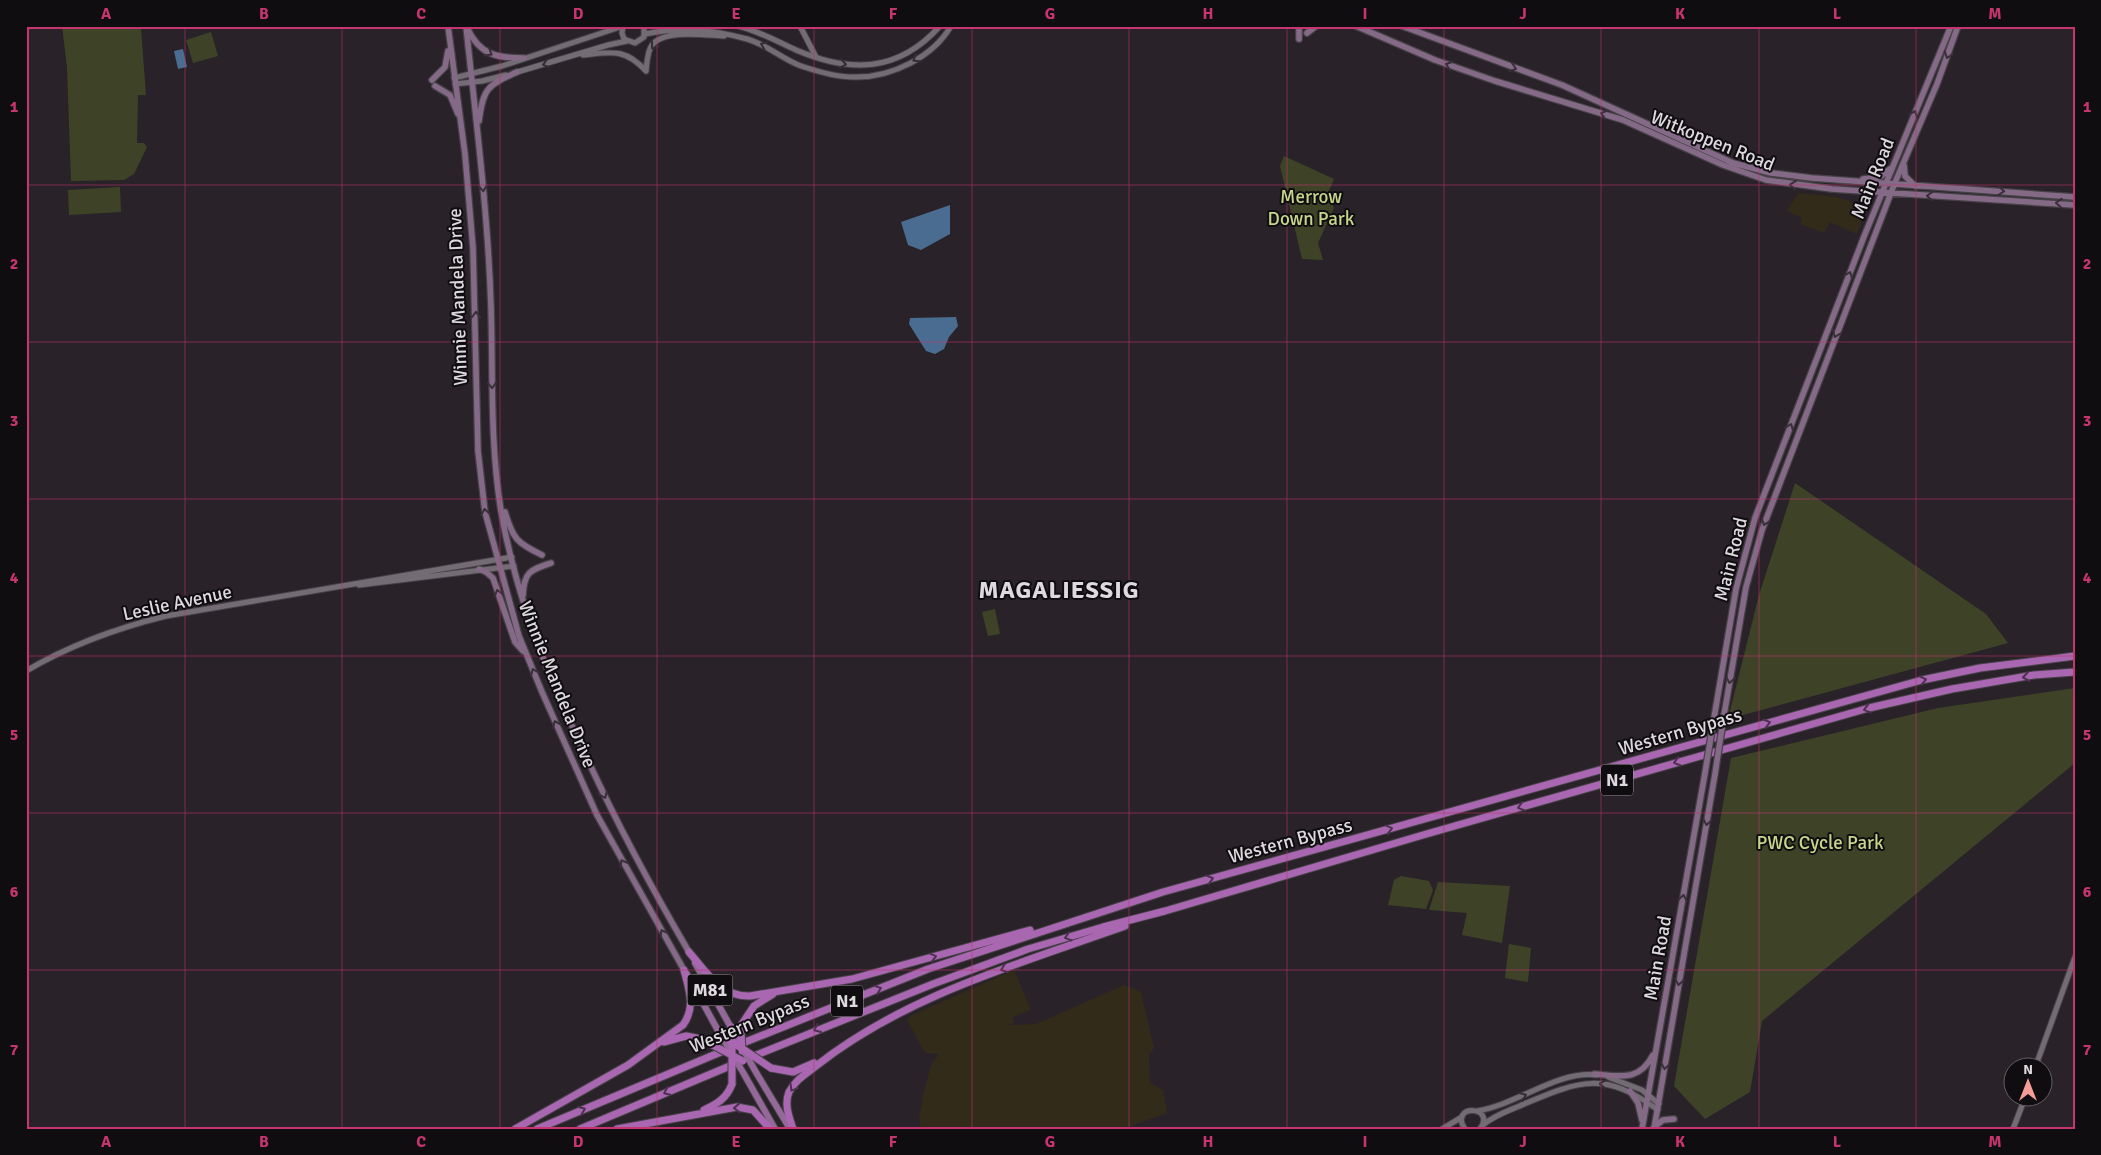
<svg xmlns="http://www.w3.org/2000/svg" width="2101" height="1155" viewBox="0 0 2101 1155" font-family="Signika,sans-serif">
  <style>
    .commercial { fill: #332b1a }
    .green { fill: #3e4328 }
    .water { fill: #4a6c90 }
    .lines { fill: none; stroke-linecap: round; stroke-linejoin: round }
    .tertiary-casing { stroke: #464147; stroke-width: 7 }
    .secondary-casing { stroke: #464147; stroke-width: 8 }
    .primary-casing { stroke: #464147; stroke-width: 8 }
    .motorway-casing { stroke: #464147; stroke-width: 9 }
    .tertiary { stroke: #746c75; stroke-width: 5 }
    .secondary { stroke: #846a87; stroke-width: 5.5 }
    .primary { stroke: #946999; stroke-width: 6 }
    .motorway { stroke: #a967b1; stroke-width: 7 }
    .secondary-bridge-casing { stroke: #464147; stroke-width: 8; stroke-linecap: butt }
    .primary-bridge-casing { stroke: #464147; stroke-width: 8; stroke-linecap: butt }
    .motorway-bridge-casing { stroke: #464147; stroke-width: 9; stroke-linecap: butt }
    .secondary-bridge { stroke: #846a87; stroke-width: 5.5 }
    .primary-bridge { stroke: #946999; stroke-width: 6 }
    .motorway-bridge { stroke: #a967b1; stroke-width: 7 }
    .oneway { stroke: #332e33 }
    .oneway2 { stroke: #392e3a }
    .oneway3 { stroke: #4d3150 }
    .grid { fill: none; stroke: #c6356f; stroke-width: 1; stroke-opacity: 0.55 }
    .labels { text-anchor: middle; stroke-width: 4; stroke-linejoin: round; paint-order: stroke }
    .shield { fill: #100d10; stroke: #a09ca0; stroke-width: 1 }
    .shield-label { font-size: 18px; font-weight: bold; fill: #ddd9de }
    .street-label { font-size: 19px; fill: #ddd9de; stroke: #100d10 }
    .park-label { font-size: 19px; fill: #c7d68b; stroke: #100d10 }
    .district-label { font-size: 24px; font-weight: bold; letter-spacing: 1px; fill: #ddd9de; stroke: #100d10 }
    .neatline { fill: none; stroke: #c6356f; stroke-width: 2 }
    .grid-label { font-size: 16px; text-anchor: middle; font-weight: bold; fill: #c6356f }
  </style>
  <rect width="100%" height="100%" fill="#292229"/>
  <!-- commercial -->
  <path class="commercial" d="M1798,193L1837,197L1866,207L1857,234L1830,222L1824,233L1800,224L1802,218L1787,211Z
    M1014,970L1031,1010L1013,1017L1014,1022L1009,1025L1036,1024L1124,985L1141,992L1154,1048L1149,1055L1150,1083L1163,1090L1167,1113L1122,1129H921L919,1118L923,1095L931,1065L939,1054L925,1053L907,1020L912,1015Z"/>
  <!-- green -->
  <path class="green" d="M62,26H146L141,28L146,95H138L137,143H144L147,147L134,174L124,180L71,181L67,67Z
    M211,32L218,56L193,63L186,40Z
    M1284,156L1334,179L1328,193L1334,208L1318,243L1323,260L1302,259L1280,166Z
    M120,187L121,212L69,215L68,190Z
    M1795,483L1986,614L2008,643L1728,719L1759,595Z
    M995,609L1000,634L988,636L982,612Z
    M2075,688V763L1762,1021L1750,1092L1705,1119L1674,1086L1731,758L1938,708Z
    M1401,876L1429,881L1433,890L1426,909L1388,905L1394,880Z
    M1438,882L1510,886L1502,943L1462,935L1467,913L1429,910Z
    M1509,944L1531,948L1528,982L1505,978Z"/>
  <!-- water -->
  <path class="water" d="M183,49L187,67L178,69L174,51Z
    M950,205V234L921,250L908,245L901,222Z
    M956,317L958,326L949,337L944,349L935,354L926,351L909,324L910,318Z"/>
  <g class="lines">
    <defs>
      <path id="tertiary" d="M623,26L622,33L624,39L635,43L644,37V26
        M738,26C759,31 776,41 796,50C850,73 898,73 940,26
        M800,26L816,57
        M645,34C683,27 710,29 747,39C768,45 782,59 801,66C819,72 839,78 857,77C892,77 933,57 951,26
        M583,55C612,52 625,48 646,71
        M646,71C647,63 647,52 652,45C664,29 705,35 724,36
        M514,73L608,45L627,41
        M454,78L502,66L623,26
        M455,84L482,81L506,75
        M359,585L514,566
        M26,671C70,645 117,628 166,616L512,557
        M2035,1068L2075,957
        M1608,1077L1642,1090L1659,1104
        M1477,1111C1517,1105 1557,1070 1597,1075
        M1483,1125C1494,1115 1511,1110 1524,1104C1581,1080 1605,1071 1658,1110
        M1442,1129L1462,1117
        M1465,1129C1448,1104 1497,1105 1480,1129
        M2013,1129L2025,1098"/>
      <path id="secondary" d="M448,26L465,154L473,248L478,451L485,512L519,636L542,692L597,815L684,970
        M466,26C476,120 488,213 491,307C493,375 490,444 501,511C516,597 548,676 585,754C616,822 651,887 689,952
        M1299,26V39
        M1356,26L1435,60L1495,81L1623,120L1723,165L1766,180L1832,189L2075,205
        M1402,26L1562,85L1733,163L1771,173L1812,178L2075,197
        M467,28C480,55 496,58 524,58
        M1307,33L1316,26
        M432,80L445,67L448,51
        M435,86L450,95L458,114
        M479,121C483,88 488,85 517,72
        M1904,165L1905,176L1915,186
        M1863,179L1880,177L1890,169
        M505,512C513,539 517,543 542,555
        M479,569L486,572L493,578L515,642L523,651
        M523,595C524,571 531,570 551,563
        M1724,715L1746,587L1762,530L1894,185L1937,84L1958,26
        M1714,718L1736,589L1755,518L1865,234L1951,26
        M1594,1074C1620,1076 1639,1082 1653,1055
        M1630,1091L1638,1103L1642,1120
        M1654,1127L1663,1120L1674,1119
        M1642,1129L1705,773
        M1654,1129L1715,774"/>
      <path id="primary" d="M695,963L733,1031
        M687,974L721,1036
        M744,1074L775,1129
        M757,1074L790,1129"/>
      <path id="motorway" d="M689,952C706,972 721,997 750,996L852,979L1030,930
        M742,1024L754,1006L773,994
        M731,1027L732,1041
        M664,1042L686,1036L701,1039
        M738,1045L928,969L1163,892L1922,680L1980,668L2075,656
        M749,1058L933,984L1028,949L1103,927L1165,911L1423,835L1869,708L1952,689L2034,675L2075,672
        M771,1068L793,1072L814,1063
        M704,1110C717,1104 727,1098 732,1084
        M515,1129L628,1065L683,1025C696,1007 689,989 684,970
        M537,1129L728,1049
        M580,1129L737,1063
        M617,1129L737,1107L753,1110L770,1129
        M793,1129C789,1117 784,1104 789,1092C795,1080 806,1074 816,1066C906,995 1019,964 1125,926"/>
    </defs>
    <!-- tertiary casing -->
    <use href="#tertiary" class="tertiary-casing"/>
    <!-- secondary casing -->
    <use href="#secondary" class="secondary-casing"/>
    <!-- primary casing -->
    <use href="#primary" class="primary-casing"/>
    <!-- motorway casing -->
    <use href="#motorway" class="motorway-casing"/>
    <!-- tertiary -->
    <use href="#tertiary" class="tertiary"/>
    <!-- secondary -->
    <use href="#secondary" class="secondary"/>
    <!-- primary -->
    <use href="#primary" class="primary"/>
    <!-- motorway -->
    <use href="#motorway" class="motorway"/>
    <defs>
      <path id="secondary-bridge" d="M1705,773L1714,718
        M1715,774L1724,715"/>
      <path id="primary-bridge" d="M736,1037L757,1074
        M723,1039L744,1074"/>
      <path id="motorway-bridge" d="M742,1024L741,1032L742,1051
        M719,1033L771,1068
        M701,1039L743,1061
        M732,1084V1041"/>
    </defs>
    <!-- secondary-bridge casing -->
    <use href="#secondary-bridge" class="secondary-bridge-casing"/>
    <!-- primary-bridge casing -->
    <use href="#primary-bridge" class="primary-bridge-casing"/>
    <!-- motorway-bridge casing -->
    <use href="#motorway-bridge" class="motorway-bridge-casing"/>
    <!-- secondary-bridge -->
    <use href="#secondary-bridge" class="secondary-bridge"/>
    <!-- primary-bridge -->
    <use href="#primary-bridge" class="primary-bridge"/>
    <!-- motorway-bridge -->
    <use href="#motorway-bridge" class="motorway-bridge"/>
  </g>
  <!-- one-way arrows -->
  <defs><path id="oneway-chevron" d="M-2-3.5L2.5 0L-2 3.5" fill="none" stroke-width="1.6" stroke-linecap="round" stroke-linejoin="round" transform="scale(1.25)"/></defs>
  <g class="oneway">
    <use href="#oneway-chevron" transform="translate(764 45) rotate(-158)"/>
    <use href="#oneway-chevron" transform="translate(654 46) rotate(127)"/>
    <use href="#oneway-chevron" transform="translate(916 59) rotate(149)"/>
    <use href="#oneway-chevron" transform="translate(546 64) rotate(163)"/>
    <use href="#oneway-chevron" transform="translate(843 64) rotate(8)"/>
    <use href="#oneway-chevron" transform="translate(1603 1084) rotate(-174)"/>
    <use href="#oneway-chevron" transform="translate(1523 1096) rotate(-22)"/>
  </g>
  <g class="oneway2">
    <use href="#oneway-chevron" transform="translate(489 53) rotate(30)"/>
    <use href="#oneway-chevron" transform="translate(1948 55) rotate(110)"/>
    <use href="#oneway-chevron" transform="translate(1449 65) rotate(-160)"/>
    <use href="#oneway-chevron" transform="translate(1513 68) rotate(19)"/>
    <use href="#oneway-chevron" transform="translate(1604 114) rotate(-163)"/>
    <use href="#oneway-chevron" transform="translate(1914 114) rotate(-68)"/>
    <use href="#oneway-chevron" transform="translate(1793 185) rotate(-173)"/>
    <use href="#oneway-chevron" transform="translate(483 188) rotate(85)"/>
    <use href="#oneway-chevron" transform="translate(2001 191) rotate(4)"/>
    <use href="#oneway-chevron" transform="translate(1930 196) rotate(-177)"/>
    <use href="#oneway-chevron" transform="translate(2059 203) rotate(-176)"/>
    <use href="#oneway-chevron" transform="translate(1849 275) rotate(-69)"/>
    <use href="#oneway-chevron" transform="translate(476 315) rotate(-90)"/>
    <use href="#oneway-chevron" transform="translate(1836 334) rotate(111)"/>
    <use href="#oneway-chevron" transform="translate(492 385) rotate(87)"/>
    <use href="#oneway-chevron" transform="translate(1790 427) rotate(-69)"/>
    <use href="#oneway-chevron" transform="translate(485 512) rotate(-100)"/>
    <use href="#oneway-chevron" transform="translate(1765 522) rotate(110)"/>
    <use href="#oneway-chevron" transform="translate(498 593) rotate(-107)"/>
    <use href="#oneway-chevron" transform="translate(534 672) rotate(-113)"/>
    <use href="#oneway-chevron" transform="translate(1730 680) rotate(99)"/>
    <use href="#oneway-chevron" transform="translate(556 724) rotate(-114)"/>
    <use href="#oneway-chevron" transform="translate(604 795) rotate(65)"/>
    <use href="#oneway-chevron" transform="translate(1707 822) rotate(100)"/>
    <use href="#oneway-chevron" transform="translate(623 863) rotate(-119)"/>
    <use href="#oneway-chevron" transform="translate(1683 898) rotate(-80)"/>
    <use href="#oneway-chevron" transform="translate(663 933) rotate(-120)"/>
    <use href="#oneway-chevron" transform="translate(1679 982) rotate(100)"/>
    <use href="#oneway-chevron" transform="translate(1665 1066) rotate(99)"/>
  </g>
  <g class="oneway3">
    <use href="#oneway-chevron" transform="translate(2026 677) rotate(171)"/>
    <use href="#oneway-chevron" transform="translate(1923 680) rotate(-12)"/>
    <use href="#oneway-chevron" transform="translate(1867 709) rotate(165)"/>
    <use href="#oneway-chevron" transform="translate(1767 723) rotate(-16)"/>
    <use href="#oneway-chevron" transform="translate(1677 762) rotate(164)"/>
    <use href="#oneway-chevron" transform="translate(1521 807) rotate(164)"/>
    <use href="#oneway-chevron" transform="translate(1389 829) rotate(-15)"/>
    <use href="#oneway-chevron" transform="translate(1210 879) rotate(-16)"/>
    <use href="#oneway-chevron" transform="translate(1068 937) rotate(163)"/>
    <use href="#oneway-chevron" transform="translate(933 957) rotate(-15)"/>
    <use href="#oneway-chevron" transform="translate(1004 969) rotate(160)"/>
    <use href="#oneway-chevron" transform="translate(878 989) rotate(-21)"/>
    <use href="#oneway-chevron" transform="translate(817 1029) rotate(157)"/>
    <use href="#oneway-chevron" transform="translate(793 1088) rotate(121)"/>
    <use href="#oneway-chevron" transform="translate(667 1092) rotate(157)"/>
    <use href="#oneway-chevron" transform="translate(737 1108) rotate(178)"/>
    <use href="#oneway-chevron" transform="translate(582 1110) rotate(-22)"/>
  </g>
  <!-- grid -->
  <path class="grid" d="M185,26V1129M342,26V1129M500,26V1129M657,26V1129M814,26V1129M972,26V1129M1129,26V1129M1287,26V1129M1444,26V1129M1601,26V1129M1759,26V1129M1916,26V1129M26,185H2075M26,342H2075M26,499H2075M26,656H2075M26,813H2075M26,970H2075"/>
  <g class="labels">
    <!-- shield labels -->
    <g class="shield">
      <rect x="1601" y="764.5" width="32" height="31" rx="4"/>
      <rect x="687.5" y="974.5" width="45" height="31" rx="4"/>
      <rect x="831" y="985.5" width="32" height="31" rx="4"/>
    </g>
    <g class="shield-label">
      <text x="1617" y="786">N1</text>
      <text x="710" y="996">M81</text>
      <text x="847" y="1007">N1</text>
    </g>
    <!-- street labels -->
    <g class="street-label">
      <text transform="translate(1713 140) rotate(22)" y="7">Witkoppen Road</text>
      <text transform="translate(1872 178) rotate(-68)" y="7">Main Road</text>
      <text transform="translate(457 297) rotate(-92)" y="7">Winnie Mandela Drive</text>
      <text transform="translate(1730 559) rotate(-76)" y="7">Main Road</text>
      <text transform="translate(177 602) rotate(-12)" y="7">Leslie Avenue</text>
      <text transform="translate(558 684) rotate(68)" y="7">Winnie Mandela Drive</text>
      <text transform="translate(1680 731) rotate(-16)" y="7">Western Bypass</text>
      <text transform="translate(1290 840) rotate(-15)" y="7">Western Bypass</text>
      <text transform="translate(1657 958) rotate(-80)" y="7">Main Road</text>
      <text transform="translate(749 1023) rotate(-22)" y="7">Western Bypass</text>
    </g>
    <!-- park labels -->
    <g class="park-label">
      <text x="1311" y="203">Merrow<tspan x="1311" dy="22">Down Park</tspan></text>
      <text x="1820" y="849">PWC Cycle Park</text>
    </g>
    <!-- district labels -->
    <g class="district-label">
      <text x="1059" y="598">MAGALIESSIG</text>
    </g>
  </g>
  <!-- border -->
  <rect width="2101" height="1155" fill="none" stroke="#100d10" stroke-width="55"/>
  <!-- north arrow -->
  <g transform="translate(2028 1082)"><circle r="24" fill="#100d10" stroke="#625f62"/>
  <path d="M0-4L9 19L0 12L-9 19Z" fill="#f59c96"/>
  <text y="-8" font-size="14" font-weight="bold" text-anchor="middle" fill="#ddd9de">N</text>
  </g>
  <rect x="28" y="28" width="2046" height="1100" class="neatline"/>
  <g class="grid-label">
    <text x="106" y="19">A</text>
    <text x="264" y="19">B</text>
    <text x="421" y="19">C</text>
    <text x="578" y="19">D</text>
    <text x="736" y="19">E</text>
    <text x="893" y="19">F</text>
    <text x="1050" y="19">G</text>
    <text x="1208" y="19">H</text>
    <text x="1365" y="19">I</text>
    <text x="1523" y="19">J</text>
    <text x="1680" y="19">K</text>
    <text x="1837" y="19">L</text>
    <text x="1995" y="19">M</text>
    <text x="14" y="112">1</text>
    <text x="2087" y="112">1</text>
    <text x="14" y="269">2</text>
    <text x="2087" y="269">2</text>
    <text x="14" y="426">3</text>
    <text x="2087" y="426">3</text>
    <text x="14" y="583">4</text>
    <text x="2087" y="583">4</text>
    <text x="14" y="740">5</text>
    <text x="2087" y="740">5</text>
    <text x="14" y="897">6</text>
    <text x="2087" y="897">6</text>
    <text x="14" y="1055">7</text>
    <text x="2087" y="1055">7</text>
    <text x="106" y="1147">A</text>
    <text x="264" y="1147">B</text>
    <text x="421" y="1147">C</text>
    <text x="578" y="1147">D</text>
    <text x="736" y="1147">E</text>
    <text x="893" y="1147">F</text>
    <text x="1050" y="1147">G</text>
    <text x="1208" y="1147">H</text>
    <text x="1365" y="1147">I</text>
    <text x="1523" y="1147">J</text>
    <text x="1680" y="1147">K</text>
    <text x="1837" y="1147">L</text>
    <text x="1995" y="1147">M</text>
  </g>
</svg>
